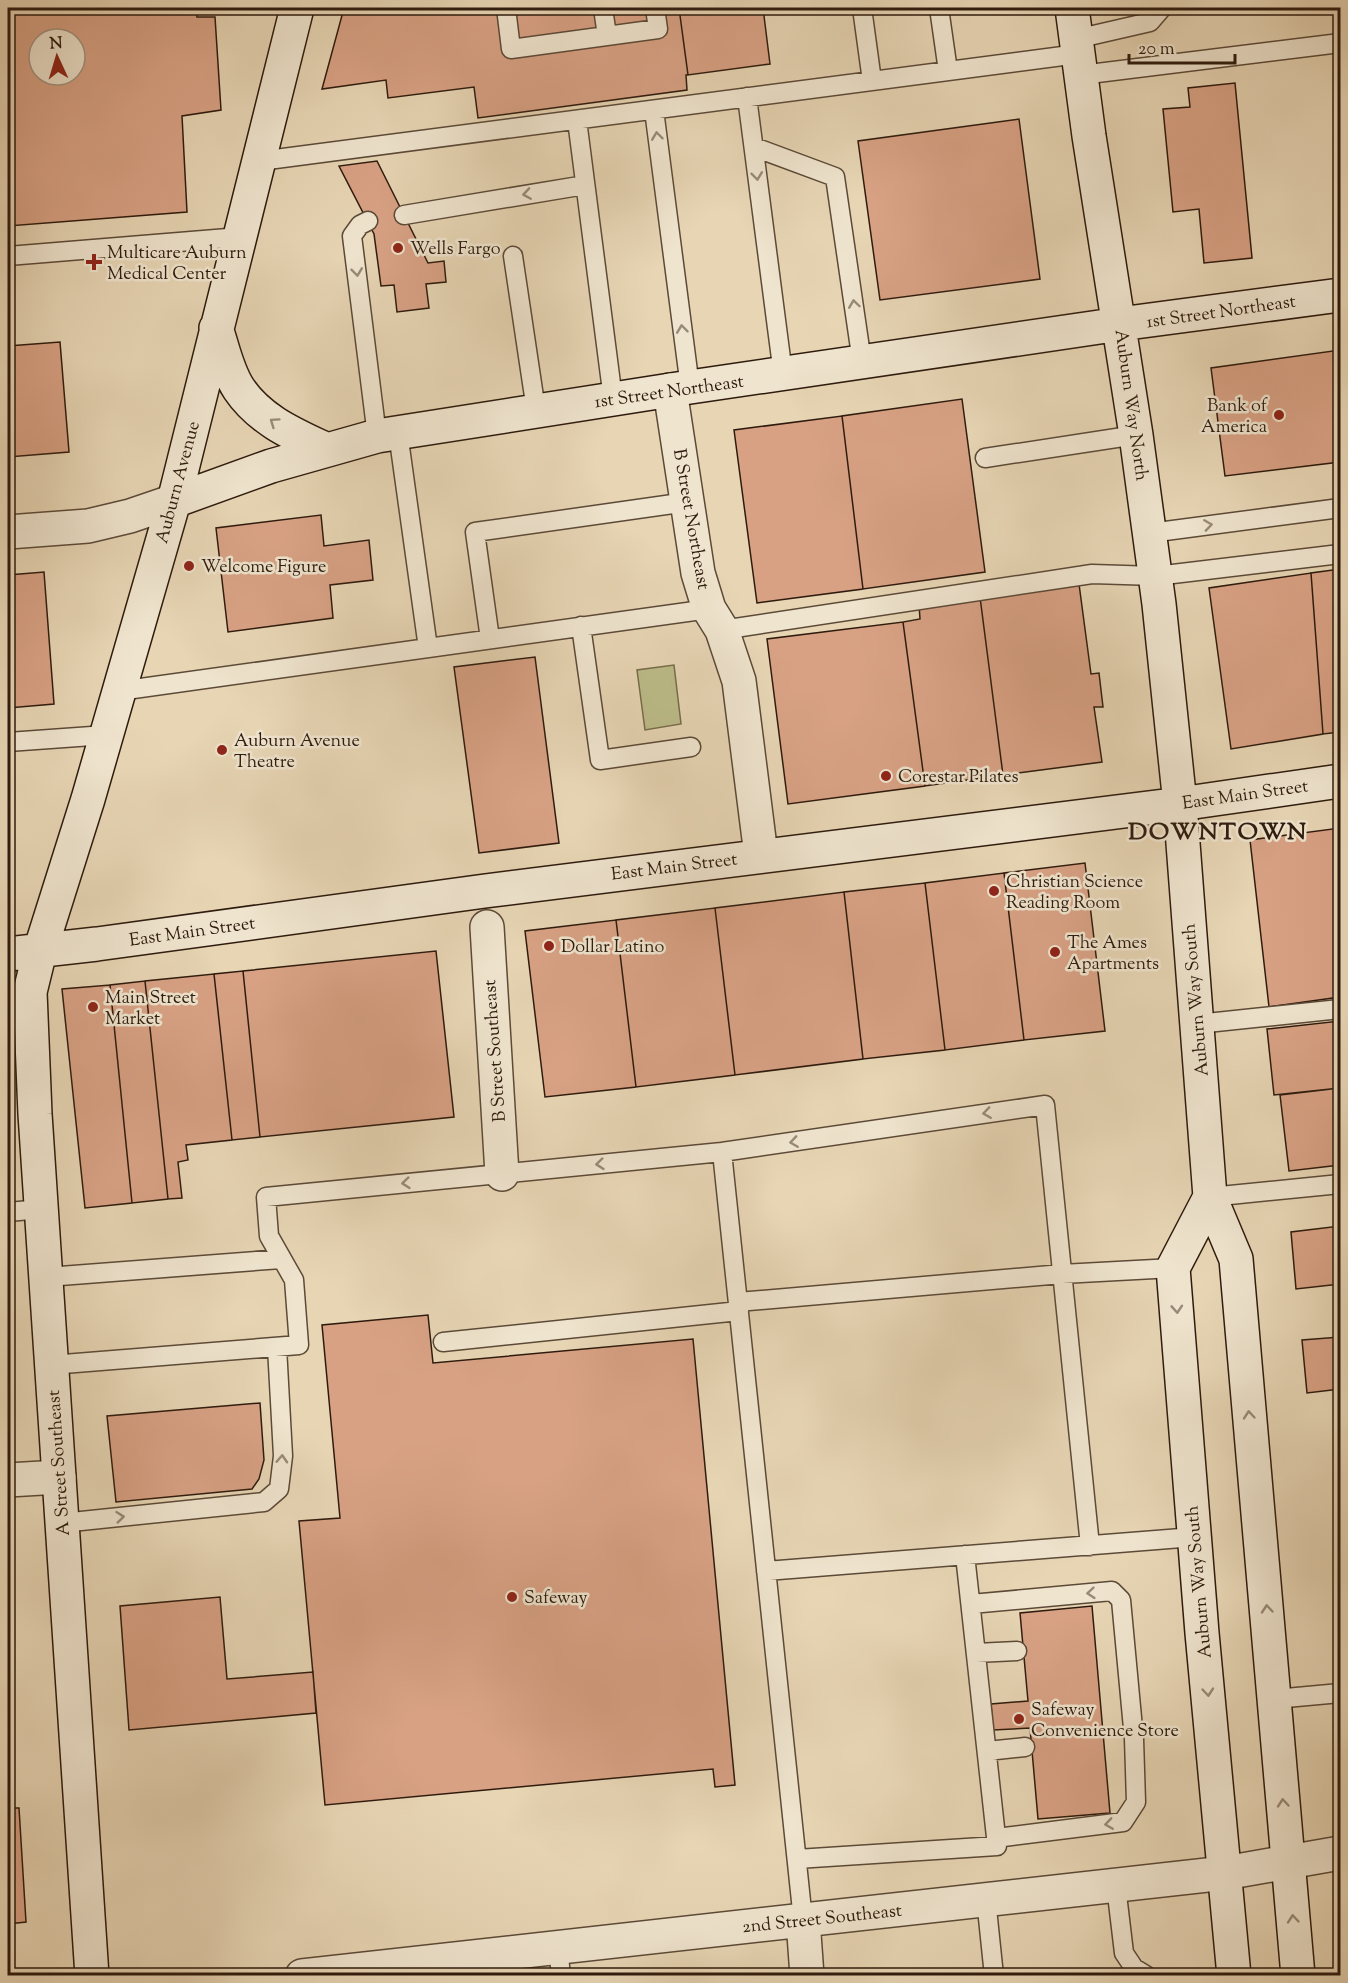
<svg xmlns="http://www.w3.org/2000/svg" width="1348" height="1983" viewBox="0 0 1348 1983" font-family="'Sorts Mill Goudy',serif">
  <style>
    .green { fill: #bcbc89; stroke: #756c4c; stroke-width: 1.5 }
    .building { fill: #d8a184; stroke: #2e1b0e; stroke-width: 1.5; fill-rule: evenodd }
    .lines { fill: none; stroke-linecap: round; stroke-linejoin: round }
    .lane-casing { stroke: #5c4a38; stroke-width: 21 }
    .street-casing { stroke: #5c4a38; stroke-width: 36 }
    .secondary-casing { stroke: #2e1b0e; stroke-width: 36 }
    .lane { stroke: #efe4ce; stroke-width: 18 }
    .street { stroke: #efe4ce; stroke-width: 33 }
    .secondary { stroke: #efe4ce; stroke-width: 33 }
    .oneway { stroke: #988a78 }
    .poi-dot { fill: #8f2418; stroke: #efe4ce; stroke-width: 2 }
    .labels { text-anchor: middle; stroke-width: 5; stroke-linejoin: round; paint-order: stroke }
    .poi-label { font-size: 18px; fill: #2e1b0e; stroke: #efe4ce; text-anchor: start }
    .street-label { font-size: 18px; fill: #2e1b0e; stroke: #efe4ce }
    .district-label { font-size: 24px; font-weight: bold; letter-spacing: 1.5px; fill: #2e1b0e; stroke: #efe4ce }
  </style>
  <rect width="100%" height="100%" fill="#e7d5b4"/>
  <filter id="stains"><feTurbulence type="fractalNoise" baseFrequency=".00333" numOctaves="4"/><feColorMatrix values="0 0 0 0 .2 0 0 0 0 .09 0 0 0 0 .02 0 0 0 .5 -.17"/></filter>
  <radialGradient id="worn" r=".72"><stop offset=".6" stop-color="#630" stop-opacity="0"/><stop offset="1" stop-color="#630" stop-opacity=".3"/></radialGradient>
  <!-- green -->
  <path class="green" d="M674,665L681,724L645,730L637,670Z"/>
  <!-- building -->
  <path class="building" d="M8,8H196L197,17H215L221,110L182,116L187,212L8,226ZM39,39H75V75H39Z
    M344,8H679L688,75H686L687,90L478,118L474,87L388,98L386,80L322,89Z
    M679,8H763L770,64L688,75Z
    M1235,83L1252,258L1204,263L1199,209L1173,212L1163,109L1190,107L1188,88Z
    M1019,119L1040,279L880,300L858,141Z
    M377,161L428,263L444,261L446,282L426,284L429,308L397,312L394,285L381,286L374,234L339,166Z
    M60,342L69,452L8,457V346Z
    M1340,350V462L1225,476L1211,368Z
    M962,399L985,572L863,589L842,416Z
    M842,416L863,589L757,603L734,430Z
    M321,515L324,546L369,540L373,580L330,585L333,618L228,632L216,528Z
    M1340,569V732L1323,734L1311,573Z
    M44,572L54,704L8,708V575Z
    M1311,573L1323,734L1231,749L1209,588Z
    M1079,584L1091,674L1099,673L1103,707H1094L1102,762L1003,775L980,597Z
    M980,597L1003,775L925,786L903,622L920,619L919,605Z
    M903,622L925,786L788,804L767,639Z
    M535,657L559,843L479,853L454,667Z
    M1340,828V997L1269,1007L1250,840Z
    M1085,863L1105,1031L1024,1040L1004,873Z
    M1004,873L1024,1040L945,1050L925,883Z
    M925,883L945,1050L863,1059L844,892Z
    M844,892L863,1059L735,1075L715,908Z
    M715,908L735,1075L636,1087L616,920Z
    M616,920L636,1087L545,1097L525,931Z
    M436,951L454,1117L260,1137L243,971Z
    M243,971L260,1137L232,1140L214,974Z
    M214,974L232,1140L186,1145L188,1160L178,1162L182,1198L168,1199L145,981Z
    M145,981L168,1199L132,1203L110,985Z
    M110,985L132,1203L85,1208L62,989Z
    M1340,1021V1088L1274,1095L1267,1029Z
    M1340,1088V1165L1289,1171L1280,1095Z
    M1340,1226V1284L1296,1289L1291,1232Z
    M428,1315L433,1363L693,1339L735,1785L715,1787L713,1769L325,1805L299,1521L340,1518L322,1325Z
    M1340,1337V1389L1307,1393L1302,1340Z
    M260,1403L264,1460L259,1479L252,1489L116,1502L107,1416Z
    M1336,1409H1340V1504H1338Z
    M220,1597L227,1679L313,1672L316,1713L129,1730L120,1606Z
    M1092,1606L1110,1813L1038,1819L1030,1728L993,1730L991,1704L1028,1701L1020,1613Z
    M8,1808H19L26,1922L8,1924Z"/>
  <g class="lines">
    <defs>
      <path id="lane" d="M506,8L511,49L658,29L655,8
        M603,8L607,36
        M862,8L872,81
        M939,8L948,71
        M1076,39L1150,22L1162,8
        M1081,75L1340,43
        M747,97L783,374
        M654,110L690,387
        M577,120L613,399
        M754,147L835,177L862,362
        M260,161L1078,54
        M404,215L585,185
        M368,221L360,225L352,236L377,436
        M8,256L240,237
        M513,256L536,410
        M985,458L1136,435
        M1150,533L1340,508
        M581,626L600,760L691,747
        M722,630L1092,574L1156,576L1340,554
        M490,639L475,532L687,502
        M428,648L709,609
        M119,691L428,648L398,433
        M8,742L106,735
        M1197,1024L1340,1009
        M722,1152L803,1920
        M1210,1197L1340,1184
        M8,1212L41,1209
        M47,1277L281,1259
        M738,1302L1062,1274L1173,1268
        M443,1342L739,1311
        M51,1365L299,1345L294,1280L269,1236L266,1197L722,1152L1045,1105L1090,1546
        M62,1523L264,1502L279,1489L283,1456L277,1347
        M766,1571L1194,1537
        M971,1604L1112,1591L1121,1600L1134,1739L1136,1802L1123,1822L996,1838
        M976,1653L1017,1651
        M1275,1699L1340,1693
        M987,1751L1025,1747
        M797,1859L997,1846L965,1555
        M1116,1886L1124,1953L1134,1968L1147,1976
        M986,1899L994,1976
        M558,1947L561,1976"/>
      <path id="street" d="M670,390L698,573L709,609L722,630L739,681L761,855
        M8,532L88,526L130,516L174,501
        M487,927L502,1174
        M8,1480L59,1477
        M803,1920L807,1976
        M302,1976L1225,1873L1340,1853"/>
      <path id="secondary" d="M1072,8L1089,136L1136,435L1159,604L1180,804L1210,1197L1236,1259L1298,1976
        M216,328C223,348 227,371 239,389C260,420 293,434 325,449
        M174,501L271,466L377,436L690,387L1120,324L1340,295
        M8,954L97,944L485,891L1180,804L1340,781
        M1210,1197L1173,1268L1202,1633L1234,1976
        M92,1976L35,1114L30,992L40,951L88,799L174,501L297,8"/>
    </defs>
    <!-- lane casing -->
    <use href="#lane" class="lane-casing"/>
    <!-- street casing -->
    <use href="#street" class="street-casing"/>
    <!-- secondary casing -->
    <use href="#secondary" class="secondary-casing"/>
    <!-- lane -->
    <use href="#lane" class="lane"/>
    <!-- street -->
    <use href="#street" class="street"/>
    <!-- secondary -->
    <use href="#secondary" class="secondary"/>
  </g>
  <!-- one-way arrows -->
  <defs><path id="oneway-chevron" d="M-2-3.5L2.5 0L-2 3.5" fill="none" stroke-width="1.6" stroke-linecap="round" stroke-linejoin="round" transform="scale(1.5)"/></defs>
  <g class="oneway">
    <use href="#oneway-chevron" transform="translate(657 136) rotate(-97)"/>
    <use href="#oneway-chevron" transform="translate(757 176) rotate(83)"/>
    <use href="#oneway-chevron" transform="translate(527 194) rotate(171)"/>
    <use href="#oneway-chevron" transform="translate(357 272) rotate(83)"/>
    <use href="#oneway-chevron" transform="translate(854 304) rotate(-98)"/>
    <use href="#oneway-chevron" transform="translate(682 329) rotate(-97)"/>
    <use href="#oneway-chevron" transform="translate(274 422) rotate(-145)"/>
    <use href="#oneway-chevron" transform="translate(1208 525) rotate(-8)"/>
    <use href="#oneway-chevron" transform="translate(987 1113) rotate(172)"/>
    <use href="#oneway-chevron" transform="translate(794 1142) rotate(172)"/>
    <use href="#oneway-chevron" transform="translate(600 1164) rotate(174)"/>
    <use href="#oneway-chevron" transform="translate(406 1183) rotate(174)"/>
    <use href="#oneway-chevron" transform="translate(1177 1309) rotate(86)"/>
    <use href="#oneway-chevron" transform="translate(1249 1415) rotate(-95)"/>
    <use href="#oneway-chevron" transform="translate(282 1459) rotate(-87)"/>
    <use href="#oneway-chevron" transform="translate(120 1517) rotate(-6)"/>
    <use href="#oneway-chevron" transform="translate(1091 1593) rotate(175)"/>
    <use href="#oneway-chevron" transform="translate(1267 1609) rotate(-95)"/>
    <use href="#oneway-chevron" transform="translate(1208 1692) rotate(85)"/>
    <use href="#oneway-chevron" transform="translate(1283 1803) rotate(-95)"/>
    <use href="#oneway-chevron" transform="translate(1109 1824) rotate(172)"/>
    <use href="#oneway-chevron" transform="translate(1293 1919) rotate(-95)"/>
  </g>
  <!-- markers -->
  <g class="poi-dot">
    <circle cx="398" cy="248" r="6"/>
    <path d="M91 253h6v6h6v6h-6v6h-6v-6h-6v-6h6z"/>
    <circle cx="1279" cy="415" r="6"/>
    <circle cx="189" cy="566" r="6"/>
    <circle cx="222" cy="750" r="6"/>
    <circle cx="886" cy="776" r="6"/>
    <circle cx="994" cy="891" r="6"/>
    <circle cx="549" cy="946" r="6"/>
    <circle cx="1055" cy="952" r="6"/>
    <circle cx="93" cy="1007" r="6"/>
    <circle cx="512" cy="1597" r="6"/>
    <circle cx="1019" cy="1719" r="6"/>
  </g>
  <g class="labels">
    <!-- poi labels -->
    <g class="poi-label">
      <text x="410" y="254">Wells Fargo</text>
      <text x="107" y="258">Multicare Auburn<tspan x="107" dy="21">Medical Center</tspan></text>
      <text x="1267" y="411" text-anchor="end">Bank of<tspan x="1267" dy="21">America</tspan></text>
      <text x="201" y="572">Welcome Figure</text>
      <text x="234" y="746">Auburn Avenue<tspan x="234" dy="21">Theatre</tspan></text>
      <text x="898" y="782">Corestar Pilates</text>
      <text x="1006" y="887">Christian Science<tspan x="1006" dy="21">Reading Room</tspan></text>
      <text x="1067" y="948">The Ames<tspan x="1067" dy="21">Apartments</tspan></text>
      <text x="561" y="952">Dollar Latino</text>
      <text x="105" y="1003">Main Street<tspan x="105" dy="21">Market</tspan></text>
      <text x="524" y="1603">Safeway</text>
      <text x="1031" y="1715">Safeway<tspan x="1031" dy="21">Convenience Store</tspan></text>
    </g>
    <!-- street labels -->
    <g class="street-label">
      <text transform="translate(1221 311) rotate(-8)" y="6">1st Street Northeast</text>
      <text transform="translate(669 391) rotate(-8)" y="6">1st Street Northeast</text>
      <text transform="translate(1132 405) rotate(82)" y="6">Auburn Way North</text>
      <text transform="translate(177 482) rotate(-75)" y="6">Auburn Avenue</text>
      <text transform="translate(692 519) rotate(80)" y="6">B Street Northeast</text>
      <text transform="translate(1245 794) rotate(-8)" y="6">East Main Street</text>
      <text transform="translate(674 866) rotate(-7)" y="6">East Main Street</text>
      <text transform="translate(192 931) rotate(-8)" y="6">East Main Street</text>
      <text transform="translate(1195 1000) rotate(-95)" y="6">Auburn Way South</text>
      <text transform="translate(494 1051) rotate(-94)" y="6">B Street Southeast</text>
      <text transform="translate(58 1463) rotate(-94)" y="6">A Street Southeast</text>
      <text transform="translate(1198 1582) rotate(-95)" y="6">Auburn Way South</text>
      <text transform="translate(822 1918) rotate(-6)" y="6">2nd Street Southeast</text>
    </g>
    <!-- district labels -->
    <g class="district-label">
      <text x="1218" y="839">DOWNTOWN</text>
    </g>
  </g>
  <!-- margin -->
  <rect width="1348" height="1983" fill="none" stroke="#e7d5b4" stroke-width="30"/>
  <rect x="9" y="9" width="1330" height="1965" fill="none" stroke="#2e1b0e" stroke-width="3"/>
  <rect x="15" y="15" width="1318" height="1953" fill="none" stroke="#2e1b0e" stroke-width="1.5"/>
  <!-- north arrow -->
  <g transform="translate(57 57) rotate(356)"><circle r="28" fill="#efe4ce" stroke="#a29481" stroke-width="1.5"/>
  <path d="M0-4.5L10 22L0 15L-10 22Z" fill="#8f2418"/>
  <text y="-9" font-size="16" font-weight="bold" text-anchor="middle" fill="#2e1b0e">N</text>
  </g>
  <!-- scale -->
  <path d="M1129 54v9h106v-9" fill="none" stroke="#2e1b0e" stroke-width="3"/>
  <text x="1138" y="54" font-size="18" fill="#2e1b0e" stroke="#efe4ce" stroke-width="4.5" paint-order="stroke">20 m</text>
  <rect width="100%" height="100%" filter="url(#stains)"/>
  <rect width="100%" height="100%" fill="url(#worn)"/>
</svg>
